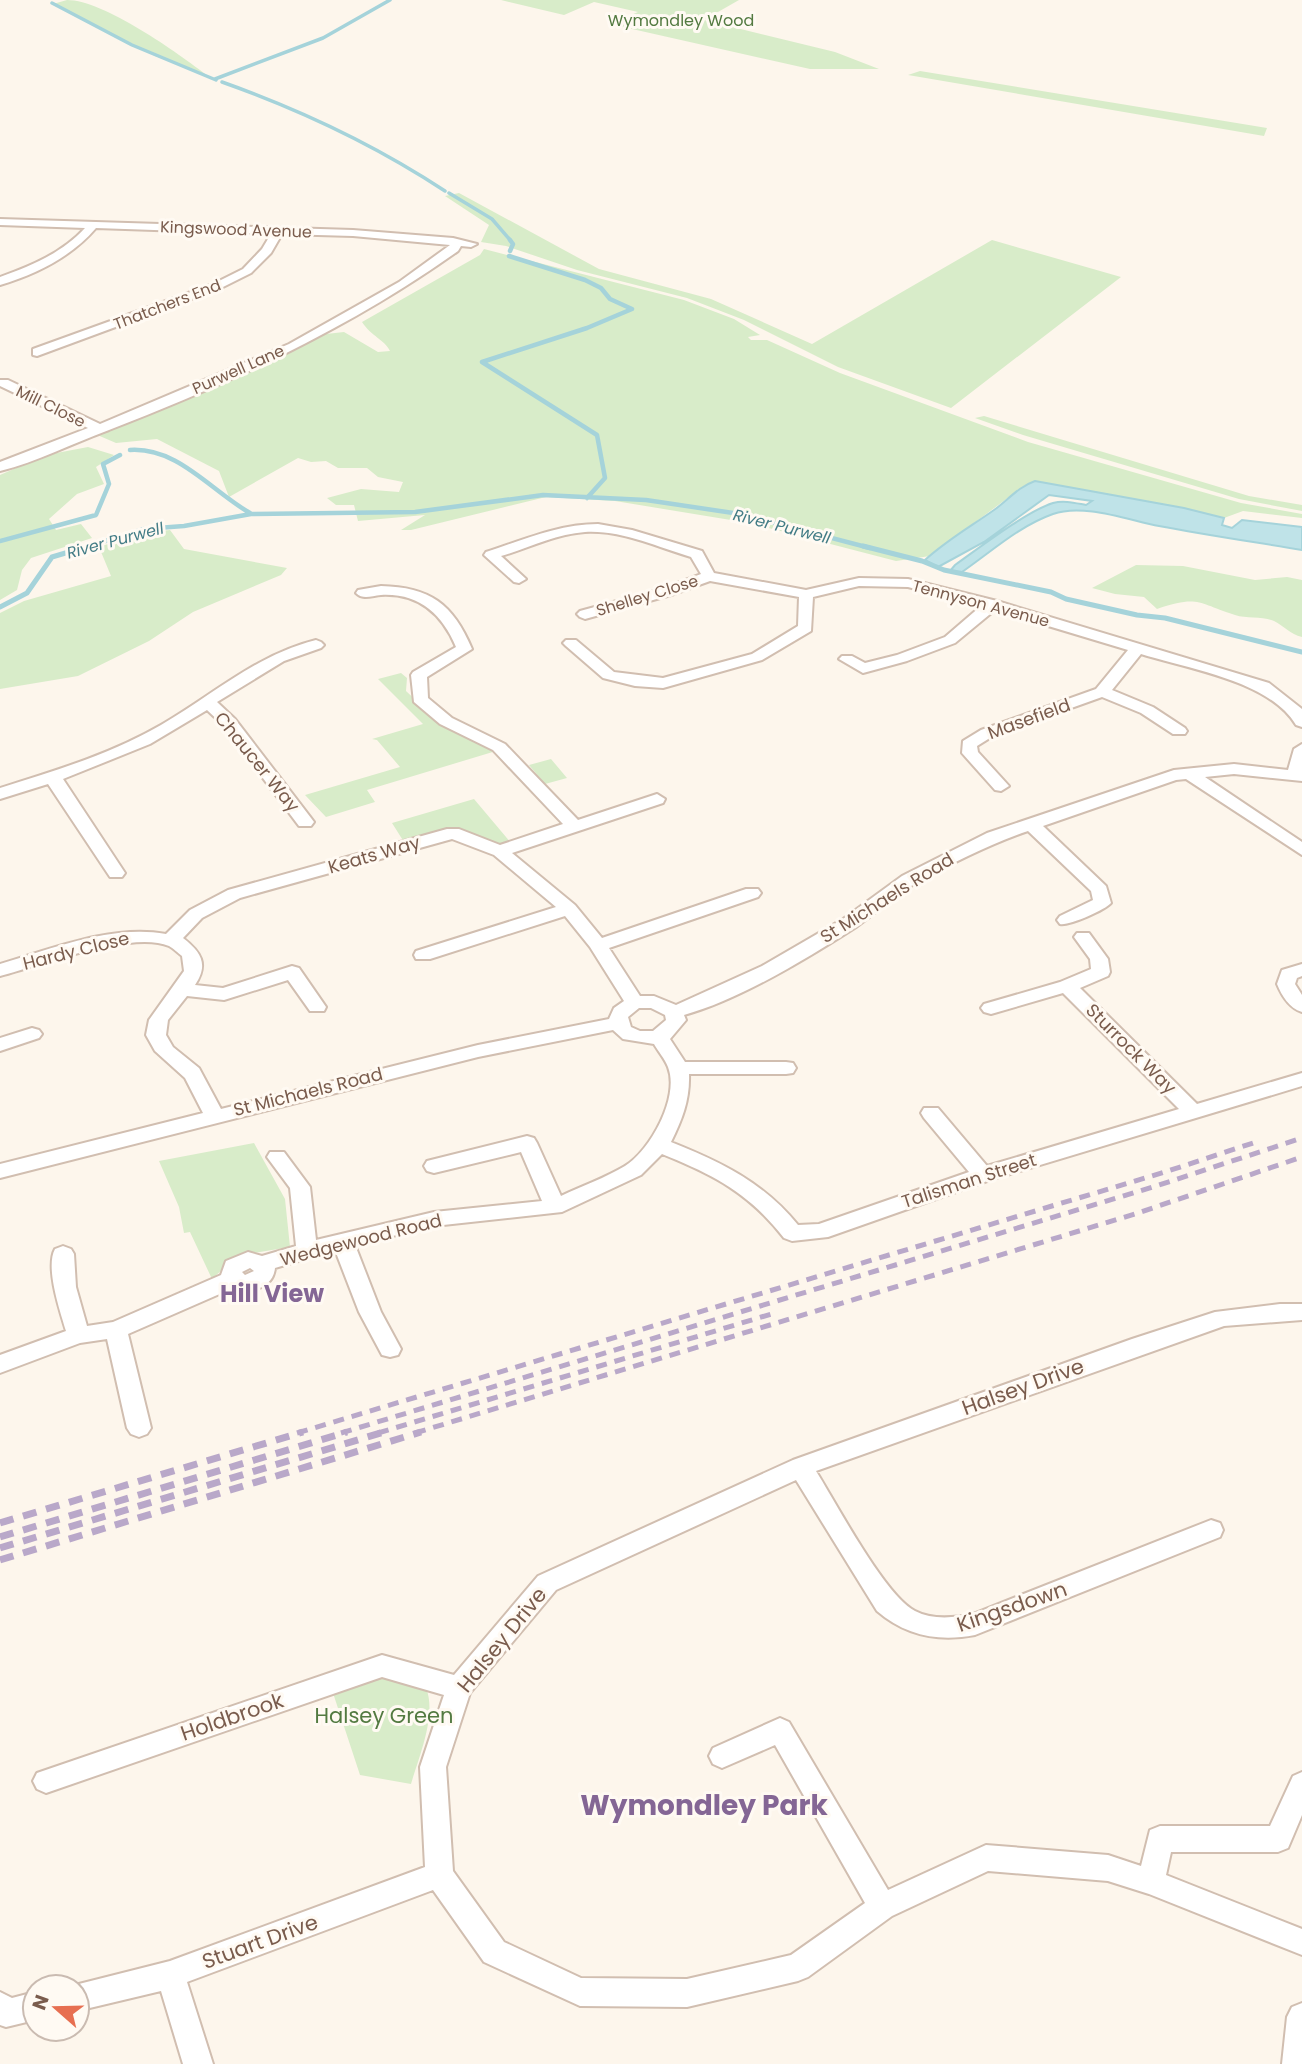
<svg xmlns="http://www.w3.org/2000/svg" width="1302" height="2064" viewBox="0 0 1302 2064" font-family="Poppins,sans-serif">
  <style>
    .green { fill: #d8ecc9 }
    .water { fill: #bfe3e8; stroke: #a5d3da; stroke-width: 2 }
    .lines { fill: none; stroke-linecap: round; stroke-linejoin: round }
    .stream-far2 { stroke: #a5d3da; stroke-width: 3.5 }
    .stream-far1 { stroke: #a5d3da; stroke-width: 4.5 }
    .stream { stroke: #a5d3da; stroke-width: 5 }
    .minor-casing { stroke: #d1beb0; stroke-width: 4 }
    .minor { fill: #fff; fill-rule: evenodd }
    .rail-far1 { stroke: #b9a8c9; stroke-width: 5; stroke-dasharray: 11 8; stroke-linecap: butt }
    .rail { stroke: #b9a8c9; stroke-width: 7; stroke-dasharray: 14 10; stroke-linecap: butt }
    .labels { text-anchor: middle; stroke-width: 6; stroke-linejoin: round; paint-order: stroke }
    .far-park-label { font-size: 16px; fill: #537a41; stroke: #fffaf3 }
    .far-street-label { font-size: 16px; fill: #7a5c4d; stroke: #fffaf3 }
    .far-water-label { font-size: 16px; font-style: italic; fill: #437c86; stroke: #fffaf3 }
    .street-label { font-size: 18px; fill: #7a5c4d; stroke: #fffaf3 }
    .near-street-label { font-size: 21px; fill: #7a5c4d; stroke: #fffaf3 }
    .near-park-label { font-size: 21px; fill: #537a41; stroke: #fffaf3 }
    .district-label { font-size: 24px; font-weight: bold; fill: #846695; stroke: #fffaf3 }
    .near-district-label { font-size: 28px; font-weight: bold; fill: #846695; stroke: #fffaf3 }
  </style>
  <rect width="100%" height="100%" fill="#fdf6ec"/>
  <!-- green -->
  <path class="green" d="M67,0C104,0 178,53 208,76L155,56L53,4Z
    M501,0H739L704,20L835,52L879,69H810L610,24L638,12L594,2L564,15Z
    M920,71L1267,128L1264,136L908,75Z
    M459,193L599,269L711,299L812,344L992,240L1121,277L951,408L838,367L744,320L687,298L577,270L506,246L481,242L489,225L445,196Z
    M484,249L684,300L734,319L760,335L748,337L751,340H767L840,373L1028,442L1241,503L1302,514V518L1243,511L1224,518L1184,508L1025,485L930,556L896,561L749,523L615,501L546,497L411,530H401L425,515L358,521L354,505H336L327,498L361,489L399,492L403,482L378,477L367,468H338L326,461L311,462L298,458L229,497L219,471L157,439L116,443L95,434L240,375L326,334L344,332L378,352L390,351C385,340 371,336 362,322L480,255Z
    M984,416L1249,496L1302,505V511L1239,499L1023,435L975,418Z
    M88,447L114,455L96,467L104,484L77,494L49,519L56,530L81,524L92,538L31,558L22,570L17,590L0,600V475L46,455Z
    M170,530L184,549L287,568L281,575L193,612L149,641L78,676L0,689V613L24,601L111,576L99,547L141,533Z
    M1136,565L1183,566L1255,580L1287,577L1302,580V637C1290,634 1284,626 1274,621C1262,616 1247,619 1235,615C1197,603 1199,595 1157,609L1144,597L1115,594L1092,588Z
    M401,673L407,678L406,691L440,723L496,751L367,790L375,802L326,817L305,795L400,767L377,740L372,739L423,724L378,679Z
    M551,759L567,778L545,784L529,765Z
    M474,799L511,843L503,846L455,828L404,842L392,823Z
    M254,1143L285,1199L290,1247L237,1256L212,1279L190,1232L184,1233L179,1207L159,1161Z
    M379,1673L426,1688C437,1714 419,1757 411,1784L360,1775L333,1693Z"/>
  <!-- water -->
  <path class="water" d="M1035,481L1184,508L1224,518L1222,525L1232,528L1242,520L1302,527V550C1254,542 1206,535 1159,526C1128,520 1083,503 1053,514C1019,526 991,552 962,572L950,571L955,565C979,548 1027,511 1053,503C1064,500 1075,503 1086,505L1092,501L1049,495L984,542L938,567L925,560C947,540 970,527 994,510C1008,500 1018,487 1035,481Z"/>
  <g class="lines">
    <!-- stream-far2 -->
    <path class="stream-far2" d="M52,3L132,45L216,80
      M215,79L323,38L390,0
      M222,82C301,110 375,145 445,191
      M449,193L492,219L511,241"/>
    <!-- stream-far1 -->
    <path class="stream-far1" d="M510,251L513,244L510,240
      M509,256L585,280L601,288L610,299L632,309L587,328L482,362L597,435L605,478L587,498
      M130,450C178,447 211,491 250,513
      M0,541L96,515L109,484L103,464L120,455
      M83,548L144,529L184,526L251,514L415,512L543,495L646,500L740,514L870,548"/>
    <!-- stream -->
    <path class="stream" d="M863,546L922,561L944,570L1051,592L1066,599L1137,615L1165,618L1302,652
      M0,607L27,593L52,557L89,546"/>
    <defs>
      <path id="minor" d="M0,219L353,230L453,238L477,244L471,247L461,246L458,251C350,328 233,382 109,430C73,443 37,462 0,471V462L88,428L0,386V380H8L100,424L289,344L399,282L450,245L353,236L282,234L271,253L251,273L221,288L37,356L33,355V349L213,284L243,269L262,249L271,234L96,228C71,257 37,274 0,285V277C31,266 62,253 85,228L0,225Z
        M598,524L632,530L702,551L714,573L806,590L859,578L908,579L997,601L1269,683L1302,709V727L1296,725C1270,681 1189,669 1141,654L1112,690L1153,707L1185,728L1187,731L1185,734H1173L1141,713L1102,697L993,736L977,746L978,752L1009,786L1001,791L995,790L962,753L963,741L981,730L1096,689L1128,650L995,610L955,643L907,661L863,673L839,659L842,656H852L865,663L897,655L945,637L981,606L908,587L859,586L813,597L811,631L762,660L663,688L635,686L603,678L566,646L563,643L566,640H576L614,672L663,678L752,654L798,626L799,597L710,581L671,595L585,619L580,617L577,614L580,611L661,589L701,574L691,557C657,547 622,530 585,532C556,534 529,548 501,556L526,579L519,583L514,582L484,555L486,552C523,540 559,524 598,524Z
        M381,586C430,587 453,604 472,649L427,677L428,698L452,718L505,744L578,820L657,794L665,799L663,803L512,853L575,905L602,938L746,889H758L761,893L758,897L609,948L640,996H654L676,1005L762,966L843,919L902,876L987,833L1174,770L1234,764L1288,770L1294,749L1302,744V781L1234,774L1205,777L1302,842V855L1186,779L1176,780L1043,826L1106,886L1111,903C1105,910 1069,926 1060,924L1057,920L1060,916L1093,900L1091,891L1028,831C990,844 952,863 916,883C895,895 876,913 856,927C808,958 739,1000 684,1015L686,1020L670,1039L685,1062H786L793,1063L796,1068L793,1073L786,1074H689C690,1100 682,1120 671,1142C721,1162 763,1182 798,1225L819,1224L969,1172L924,1118L921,1113L924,1108H938L987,1166L1179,1109L1063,993L991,1014L984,1012L981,1008L984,1004L1060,982L1091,969L1090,959L1074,937L1077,933H1089L1108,959L1110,972L1108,976L1080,988L1197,1104L1302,1073V1086L990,1180L828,1237L792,1241L784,1238C749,1193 714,1175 662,1154L641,1175L562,1212L434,1226L355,1245L381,1312L401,1349L398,1355L390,1357L382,1355L359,1312L335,1250L275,1268C273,1289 249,1294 231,1289L128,1334L151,1428L147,1434L139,1437L131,1434L127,1428L107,1339L80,1343L0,1373V1355L66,1331C60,1311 45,1267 55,1249L63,1246L71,1249L74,1254L76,1287L87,1326L113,1322L221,1275L226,1261L248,1252L262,1256L296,1246L290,1188L267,1157L270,1152H284L310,1187L316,1240L434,1212L542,1201L521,1152L434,1173L427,1171L424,1166L427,1161L527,1136L534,1138L537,1143L561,1196C582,1186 605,1178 625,1166C650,1151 680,1097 668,1067C665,1059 658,1051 654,1044L623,1039L613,1030L478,1057L0,1178V1164L203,1113L185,1078L155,1051L146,1035L149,1020L184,971L182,956C178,953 173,948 169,946C132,930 39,966 0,976V964C51,949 112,924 166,934L190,910L228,890L447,829H459L500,845L563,824L493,750L440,724L414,702L411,675L413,672L456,647C442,614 419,593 381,595C371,596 363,600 356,593L358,590ZM452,839L494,855L556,907L416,951L414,955L416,959H430L565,916L590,947L624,1001L614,1008L609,1019L478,1045L221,1109L199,1068L173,1047L166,1035L168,1020L187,996L224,1000L288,980L310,1011H324L326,1007L299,968L292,966L223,988L195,985C209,964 201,952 183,938L202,918L240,898ZM639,1008H651L665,1015L666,1020L653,1031H640L631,1027L628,1017ZM250,1268L254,1271L245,1275L242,1272Z
        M316,640L321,642L324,645L321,648L284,661L217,702L235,719L311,818L314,822L311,826H299L223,725L207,710L150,744L63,779L125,873L122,877H110L48,784L0,799V788C54,771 111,754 161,725C213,695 256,655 316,640Z
        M1302,964V976L1297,978L1295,984L1302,995V1012C1289,1008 1282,996 1277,984L1282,970Z
        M32,1028L39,1030L42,1034L39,1038L0,1051V1038Z
        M1280,1304H1302V1320L1224,1326L816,1471C836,1503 885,1596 915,1611C932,1620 954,1618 973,1614L1211,1520L1220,1523L1223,1530L1220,1537L975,1635C939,1642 906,1636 877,1611L796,1480L556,1590L470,1693L446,1767L453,1871L504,1942L581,1978L687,1979L791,1955L865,1903L775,1745L722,1768L713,1764L709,1756L713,1748L780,1718L789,1722L888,1890L986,1845L1108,1855L1141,1866L1150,1830L1160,1826H1270L1293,1776L1302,1772V1815L1288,1848L1278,1852H1171L1166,1875L1302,1929V1955L1149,1894L1108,1881L988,1871L892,1916L808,1977L798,1981L687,2007L580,2006L484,1962L433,1890L187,1982L213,2064H183L161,1991L77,2011V1987H67L170,1961L425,1867L420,1767L444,1695L382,1677L46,1793L37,1789L33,1781L37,1773L382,1655L454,1675L538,1576L793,1460L1132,1339L1215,1312Z
        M0,1992L12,1998L35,1992V2020L6,2027L0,2025Z
        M1302,2003V2064H1282L1287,2017L1292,2007Z"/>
    </defs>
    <!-- minor casing -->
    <use href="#minor" class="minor-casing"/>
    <!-- minor -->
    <use href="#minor" class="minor"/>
    <!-- rail-far1 -->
    <path class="rail-far1" d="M297,1433L1165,1172L1256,1142
      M341,1433L1156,1186L1302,1138
      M378,1433L778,1312
      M415,1433L1135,1214L1302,1157"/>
    <!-- rail -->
    <path class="rail" d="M0,1523L303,1432
      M0,1537L347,1432
      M0,1548L384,1432
      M0,1560L421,1432"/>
  </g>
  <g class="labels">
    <!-- far-park labels -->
    <g class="far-park-label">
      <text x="681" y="26">Wymondley Wood</text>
    </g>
    <!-- far-street labels -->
    <g class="far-street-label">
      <text transform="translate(236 229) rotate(2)" y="6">Kingswood Avenue</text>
      <text transform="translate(167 304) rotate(-21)" y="6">Thatchers End</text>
      <text transform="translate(238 369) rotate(-24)" y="6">Purwell Lane</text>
      <text transform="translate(51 406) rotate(26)" y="6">Mill Close</text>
      <text transform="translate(647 595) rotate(-17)" y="6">Shelley Close</text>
      <text transform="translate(981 603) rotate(15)" y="6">Tennyson Avenue</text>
    </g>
    <!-- far-water labels -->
    <g class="far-water-label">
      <text transform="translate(782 526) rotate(14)" y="6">River Purwell</text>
      <text transform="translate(115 540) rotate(-15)" y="6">River Purwell</text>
    </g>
    <!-- street labels -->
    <g class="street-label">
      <text transform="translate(1029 719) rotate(-20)" y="6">Masefield</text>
      <text transform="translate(257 762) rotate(51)" y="6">Chaucer Way</text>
      <text transform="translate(374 855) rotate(-16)" y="6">Keats Way</text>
      <text transform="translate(887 898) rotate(-32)" y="6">St Michaels Road</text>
      <text transform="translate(76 951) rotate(-14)" y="6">Hardy Close</text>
      <text transform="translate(1131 1049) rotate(45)" y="6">Sturrock Way</text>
      <text transform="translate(308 1092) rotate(-14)" y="6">St Michaels Road</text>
      <text transform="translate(969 1181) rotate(-18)" y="6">Talisman Street</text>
      <text transform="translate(361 1240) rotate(-14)" y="6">Wedgewood Road</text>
    </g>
    <!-- near-street labels -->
    <g class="near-street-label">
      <text transform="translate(1023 1387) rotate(-20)" y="7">Halsey Drive</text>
      <text transform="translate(1012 1607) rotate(-19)" y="7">Kingsdown</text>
      <text transform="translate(502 1640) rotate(-51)" y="7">Halsey Drive</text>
      <text transform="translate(232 1717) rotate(-19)" y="7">Holdbrook</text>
      <text transform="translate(260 1942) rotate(-20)" y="7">Stuart Drive</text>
    </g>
    <!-- near-park labels -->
    <g class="near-park-label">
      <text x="384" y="1723">Halsey Green</text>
    </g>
    <!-- district labels -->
    <g class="district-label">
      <text x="272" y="1302">Hill View</text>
    </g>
    <!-- near-district labels -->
    <g class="near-district-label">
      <text x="704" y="1815">Wymondley Park</text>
    </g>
  </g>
  <!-- north arrow -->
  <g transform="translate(56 2008) rotate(290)"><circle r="33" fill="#fffaf3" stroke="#cabbb1" stroke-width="2"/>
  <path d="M0-5L12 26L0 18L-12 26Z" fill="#e76f51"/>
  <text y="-10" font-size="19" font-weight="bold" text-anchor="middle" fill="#7a5c4d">N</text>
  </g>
</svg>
